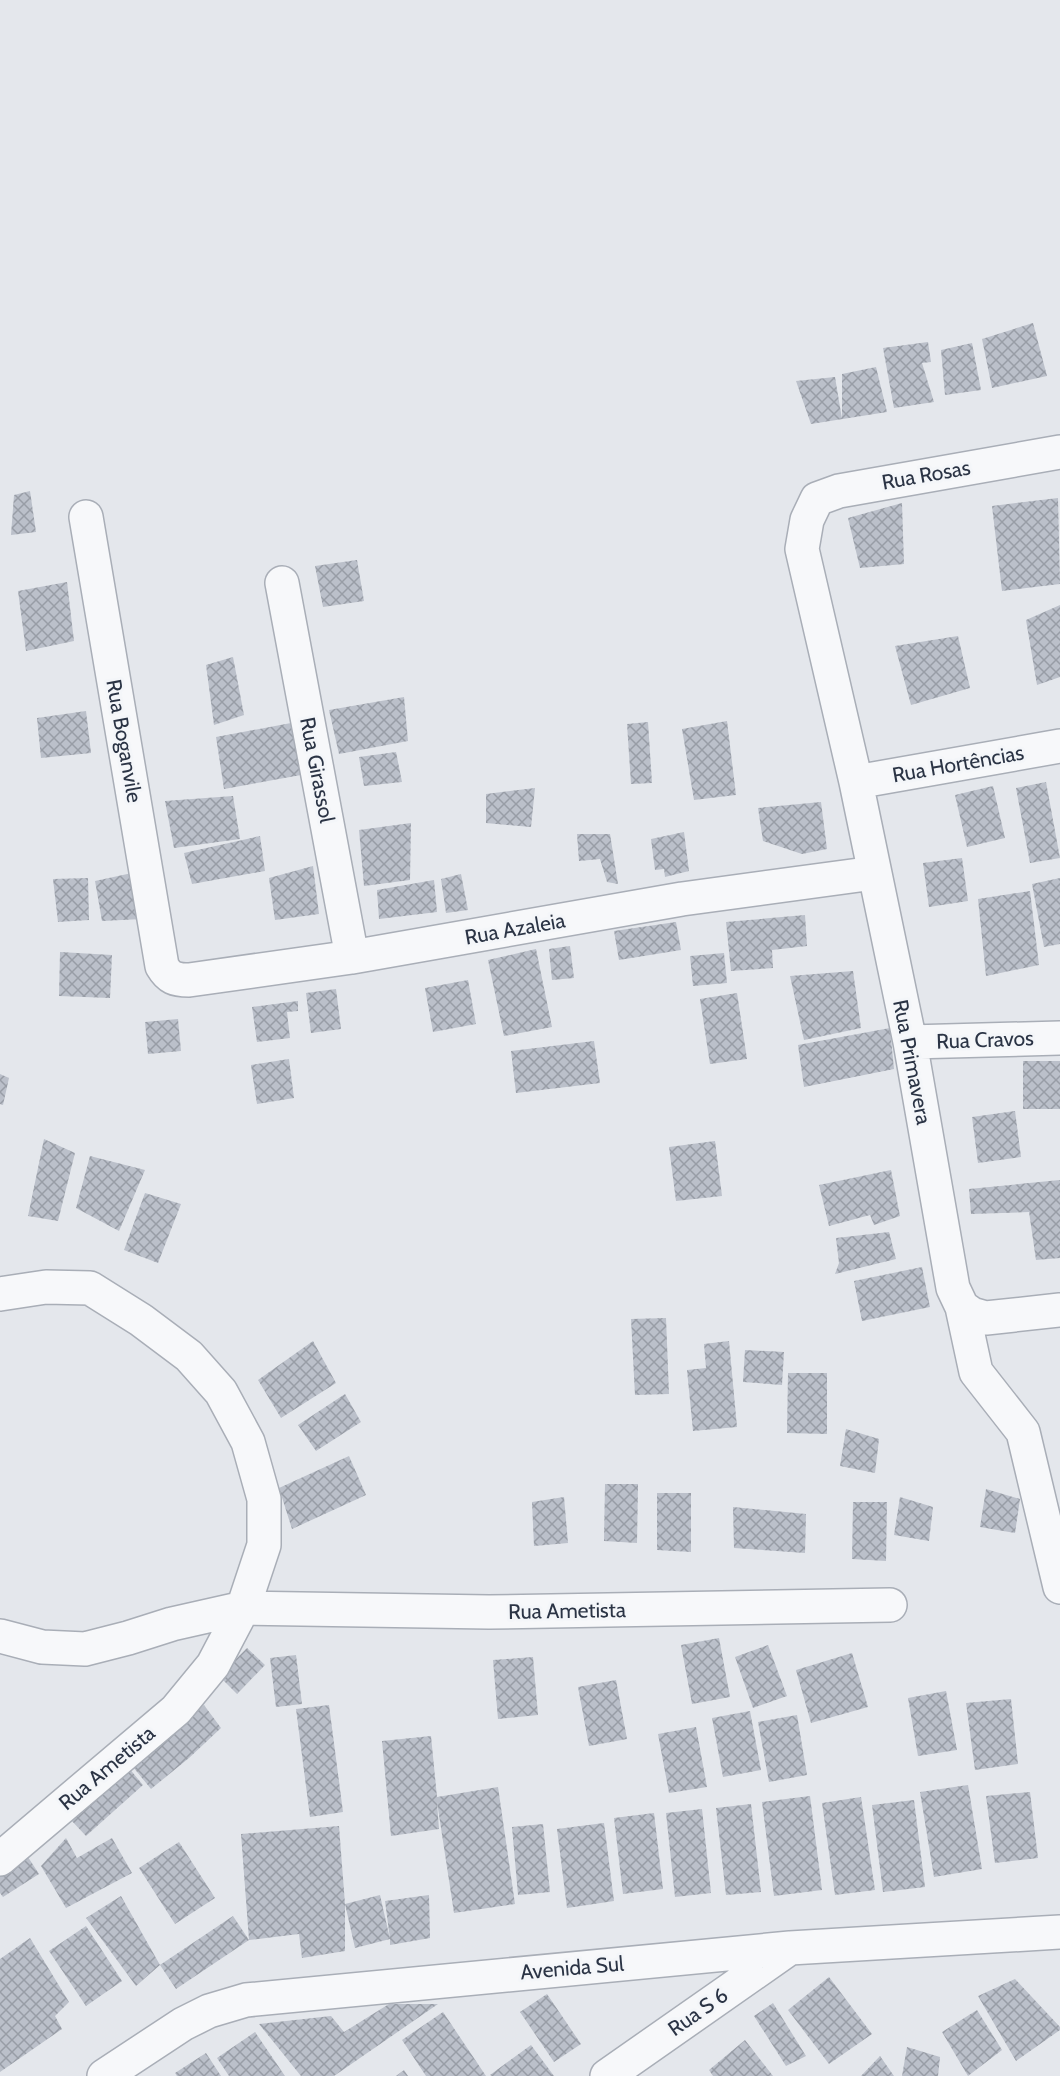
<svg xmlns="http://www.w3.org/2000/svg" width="1060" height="2076" viewBox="0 0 1060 2076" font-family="Cabin,sans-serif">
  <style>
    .building { fill: url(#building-cross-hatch) }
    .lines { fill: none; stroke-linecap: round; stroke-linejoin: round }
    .street-casing { stroke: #a9aeb7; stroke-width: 36 }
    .street { stroke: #f7f8fa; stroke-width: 33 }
    .labels { text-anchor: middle; stroke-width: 6; stroke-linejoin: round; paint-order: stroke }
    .street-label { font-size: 21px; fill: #2b3445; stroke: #f4f6f9 }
  </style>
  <defs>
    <pattern id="building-cross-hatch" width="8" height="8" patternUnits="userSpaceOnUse" patternTransform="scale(1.5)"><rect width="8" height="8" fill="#bbc0ca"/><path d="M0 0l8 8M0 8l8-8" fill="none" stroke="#989da6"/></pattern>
  </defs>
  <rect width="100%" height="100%" fill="#e4e7ec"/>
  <!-- building -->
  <path class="building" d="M1033,323L1047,376L992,388L982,339Z
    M928,342L931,362L922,363L934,402L894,408L883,348Z
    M972,343L981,390L945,395L941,350Z
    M876,367L887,412L811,424L796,381L835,377L842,419V374Z
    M30,491L36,532L11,535L14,495Z
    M1058,498L1060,584L1002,591L992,506Z
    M902,503L904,564L860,568L848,518Z
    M357,560L364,601L323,607L315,566Z
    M67,582L74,641L26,651L18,591Z
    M1060,605V677L1037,685L1026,620Z
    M958,636L970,688L911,705L895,646Z
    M233,657L244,715L214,725L206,665Z
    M404,697L408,741L339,754L329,710Z
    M86,711L91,753L41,758L37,718Z
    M727,721L736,795L694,800L682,729Z
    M648,722L652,783L631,784L627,724Z
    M291,723L301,775L224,789L216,737Z
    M396,752L402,782L364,786L359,757Z
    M1046,782L1060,858L1030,863L1016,788Z
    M993,786L1005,838L967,847L955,795Z
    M535,788L531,827L486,823V794Z
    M233,796L240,839L174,848L165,801Z
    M821,802L827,849L802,854L763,841L758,808Z
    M411,823L410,880L364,886L359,830Z
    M684,832L689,871L665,877L664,869L655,870L651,839Z
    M577,834H610L618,884L607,882L600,859L579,861Z
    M260,836L265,871L192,884L184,853Z
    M962,858L968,901L929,907L923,863Z
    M313,866L319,914L275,920L269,878Z
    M132,873L142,919L102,921L95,881Z
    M461,874L468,910L446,913L441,879Z
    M88,878L89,920L58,922L53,879Z
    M1060,878V944L1044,947L1032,884Z
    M434,880L437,912L379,919L377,890Z
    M1030,891L1039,965L986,976L978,899Z
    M805,915L807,946L772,950L773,968L731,971L726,922Z
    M676,922L681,950L619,960L614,931Z
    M570,946L574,978L552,980L549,949Z
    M536,949L552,1027L504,1036L488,960Z
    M60,952L112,955L110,998L59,996Z
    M724,953L727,983L693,986L690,956Z
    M853,971L861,1028L804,1040L790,976Z
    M468,980L476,1024L433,1032L425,988Z
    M336,989L341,1029L311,1033L306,993Z
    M737,993L747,1059L710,1064L700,999Z
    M298,1001V1011L287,1012L290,1038L257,1042L252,1007Z
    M178,1019L181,1051L148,1054L145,1022Z
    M890,1028L894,1069L804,1087L798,1045Z
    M594,1041L600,1083L516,1093L511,1051Z
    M289,1059L294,1098L257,1104L251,1065Z
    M1023,1061H1060V1109H1023Z
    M0,1074L9,1078L3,1105L0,1104Z
    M1015,1111L1021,1157L978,1163L972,1117Z
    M44,1139L75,1153L58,1221L28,1216Z
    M715,1141L722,1196L676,1201L669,1147Z
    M90,1156L145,1170L119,1231L76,1208Z
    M891,1170L900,1216L874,1225L870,1215L829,1226L819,1185Z
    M1060,1180V1258L1036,1260L1029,1212L971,1214L969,1189Z
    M145,1193L181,1204L158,1263L124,1250Z
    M889,1232L896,1259L835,1274L839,1263L836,1238Z
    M922,1267L930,1307L862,1321L854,1281Z
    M666,1318L669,1394L635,1395L631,1319Z
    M313,1341L336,1383L281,1418L258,1380Z
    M729,1341L737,1427L693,1431L687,1370L706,1368L704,1344Z
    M745,1350L784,1352L782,1385L743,1382Z
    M788,1373H827V1434L787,1433Z
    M345,1394L361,1422L316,1451L298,1425Z
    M846,1429L879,1439L875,1473L840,1466Z
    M349,1456L366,1495L292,1529L279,1488Z
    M605,1484H638L637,1543L604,1541Z
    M986,1489L1020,1499L1015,1533L980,1527Z
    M657,1493H691V1552L657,1550Z
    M564,1497L568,1543L534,1546L532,1502Z
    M900,1497L933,1507L929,1541L894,1535Z
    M853,1502H887L886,1561L852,1559Z
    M733,1507L806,1514L805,1553L734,1548Z
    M719,1638L730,1697L692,1704L681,1645Z
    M768,1645L787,1696L753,1708L735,1657Z
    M247,1648L265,1665L237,1694L219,1676Z
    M852,1653L868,1707L811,1723L796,1670Z
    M296,1655L302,1704L276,1707L270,1658Z
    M533,1657L538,1715L498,1719L493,1660Z
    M616,1680L627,1739L589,1746L578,1687Z
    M946,1691L957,1750L918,1756L908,1698Z
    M1011,1699L1018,1764L975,1770L966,1703Z
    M204,1705L221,1728L189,1758L151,1789L133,1767L172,1736Z
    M329,1705L343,1812L310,1817L296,1709Z
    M750,1711L761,1770L723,1777L712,1718Z
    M797,1715L807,1775L769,1782L758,1722Z
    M696,1727L707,1787L669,1793L658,1734Z
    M431,1736L437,1797L498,1787L515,1904L454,1913L437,1802L439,1829L391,1836L382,1741Z
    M128,1767L143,1785L86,1836L70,1819Z
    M968,1785L982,1869L934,1877L920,1792Z
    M1030,1792L1038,1858L995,1863L986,1796Z
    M810,1796L822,1890L774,1896L762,1802Z
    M861,1797L875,1890L835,1895L822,1803Z
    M914,1800L925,1887L883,1892L872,1805Z
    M751,1804L761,1892L726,1895L716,1808Z
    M702,1809L711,1893L675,1897L666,1813Z
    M654,1813L663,1889L623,1894L614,1818Z
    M604,1823L614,1901L567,1908L557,1829Z
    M543,1824L550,1892L518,1895L512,1827Z
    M339,1826L345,1904V1951L302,1958L299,1934L249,1940L241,1834Z
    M66,1838L77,1858L112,1838L132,1873L66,1908L41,1866Z
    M179,1842L215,1898L175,1924L139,1868Z
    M28,1857L39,1874L3,1897L0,1893V1875Z
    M380,1895L390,1939L385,1901L429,1895L430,1938L390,1945V1939L355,1948L345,1904Z
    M121,1896L160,1965L136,1986L86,1918Z
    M233,1916L249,1940L176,1989L160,1965Z
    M86,1926L122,1981L86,2006L49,1951Z
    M30,1938L69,2002L55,2016L62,2029L0,2072V1959Z
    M829,1977L872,2034L829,2064L788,2010Z
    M1015,1979L1060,2027V2030L1016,2061L978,1996Z
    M547,1994L581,2044L554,2062L520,2012Z
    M773,2003L806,2056L786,2066L754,2016Z
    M389,2004H438L334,2076H301L259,2024L331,2016L344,2032Z
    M977,2010L1002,2050L968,2076L942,2032Z
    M443,2012L486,2076H426L402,2040Z
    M255,2032L285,2076H229L217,2058Z
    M745,2040L773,2076H713L709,2070Z
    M531,2045L554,2076H492L490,2075Z
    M907,2047L940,2057L938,2076H902Z
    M206,2053L221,2076H177L175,2073Z
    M880,2056L894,2076H861Z
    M404,2070L408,2076H396Z"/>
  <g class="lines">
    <defs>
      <path id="street" d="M1060,452L839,491L817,499L807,520L802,549L856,782L910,1042L953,1288L962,1307L976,1372L1023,1432L1060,1587
        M86,517L162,966C169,978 175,980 189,980L352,957L682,899L874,873
        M282,583L352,957
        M856,782L1060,746
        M910,1042L1060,1038
        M0,1294L46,1287L90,1288L141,1320L189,1356L221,1392L248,1442L264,1499V1545L243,1608L213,1665L176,1710L0,1859
        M962,1307L972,1314L986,1318L1060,1310
        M0,1636L42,1647L85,1649L128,1638L172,1624L243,1608L489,1612L890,1605
        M104,2076L183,2024L209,2011L246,2000L790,1948L1060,1932
        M607,2076L787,1950"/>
    </defs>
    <!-- street casing -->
    <use href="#street" class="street-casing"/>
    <!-- street -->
    <use href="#street" class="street"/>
  </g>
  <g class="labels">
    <!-- street labels -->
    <g class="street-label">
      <text transform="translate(926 475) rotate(-10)" y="7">Rua Rosas</text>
      <text transform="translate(124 741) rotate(80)" y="7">Rua Boganvile</text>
      <text transform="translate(958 764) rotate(-10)" y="7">Rua Hortências</text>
      <text transform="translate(317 770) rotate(79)" y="7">Rua Girassol</text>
      <text transform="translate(515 929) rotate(-10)" y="7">Rua Azaleia</text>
      <text transform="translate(985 1040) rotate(-2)" y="7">Rua Cravos</text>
      <text transform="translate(912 1062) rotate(79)" y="7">Rua Primavera</text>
      <text transform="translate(567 1611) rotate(-1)" y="7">Rua Ametista</text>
      <text transform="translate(107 1768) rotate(-40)" y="7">Rua Ametista</text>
      <text transform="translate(572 1968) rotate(-5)" y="7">Avenida Sul</text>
      <text transform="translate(698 2012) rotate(-35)" y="7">Rua S 6</text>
    </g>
  </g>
</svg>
